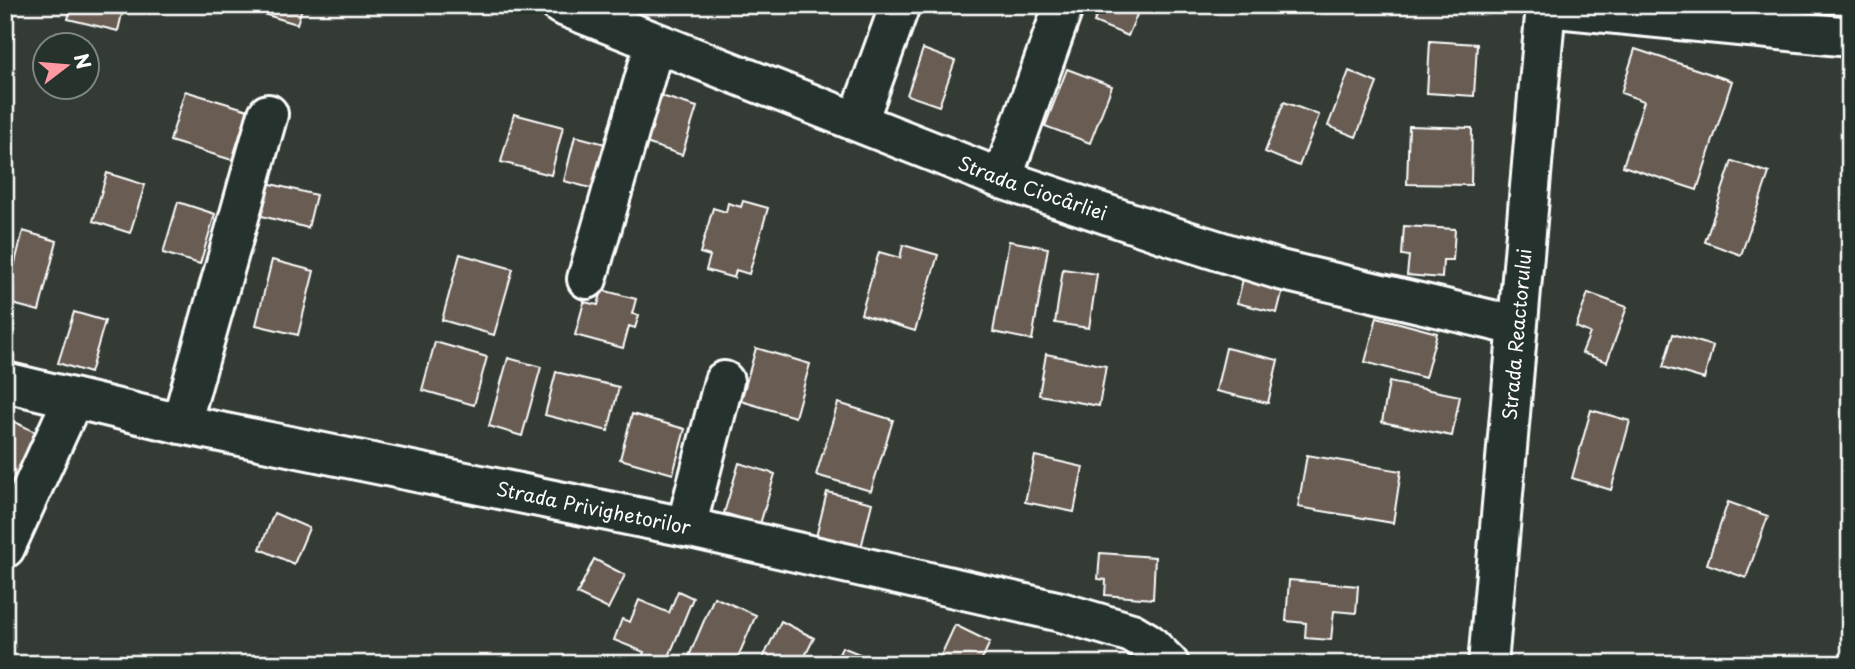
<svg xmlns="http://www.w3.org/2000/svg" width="1855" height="669" viewBox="0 0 1855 669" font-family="'Playpen Sans',sans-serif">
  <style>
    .building { fill: #675c52; stroke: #fff; stroke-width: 2 }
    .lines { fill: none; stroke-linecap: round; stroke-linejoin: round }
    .minor-casing { stroke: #fff; stroke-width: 44 }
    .minor { stroke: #26332d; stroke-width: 38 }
    .labels { text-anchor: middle; stroke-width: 6; stroke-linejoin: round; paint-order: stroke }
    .street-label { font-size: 19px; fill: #fff; stroke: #26332d }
  </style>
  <rect width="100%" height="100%" fill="#333b34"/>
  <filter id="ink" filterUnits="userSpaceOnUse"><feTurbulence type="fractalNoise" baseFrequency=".0143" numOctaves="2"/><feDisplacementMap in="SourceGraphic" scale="14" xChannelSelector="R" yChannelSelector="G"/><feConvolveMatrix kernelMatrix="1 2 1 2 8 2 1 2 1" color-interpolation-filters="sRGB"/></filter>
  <g filter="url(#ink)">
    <!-- building -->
    <path class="building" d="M72,5H124L118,31L68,19Z
      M233,5H303L297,24Z
      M1101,5H1141L1128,36L1094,22Z
      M57,33L87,40L85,46H53Z
      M1430,41L1477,44L1474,96L1427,93Z
      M923,49L955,61L939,106L907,95Z
      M1635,49L1732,81L1697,190L1623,166L1644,101L1621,93Z
      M1067,69L1112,86L1090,143L1045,126Z
      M1349,71L1377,83L1356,137L1328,126Z
      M185,91L248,110L232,160L170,141Z
      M655,94L697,107L682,155L640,141Z
      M1284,102L1319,115L1299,166L1265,152Z
      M514,114L563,127L551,175L501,162Z
      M1409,126L1472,128L1471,185L1407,184Z
      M575,136L613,146L602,191L564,181Z
      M1732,161L1769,173L1741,255L1705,242Z
      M107,173L145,185L130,233L93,221Z
      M267,183L316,195L308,228L258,215Z
      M743,201L768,208L749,274L736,270L734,278L706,270L710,256L700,253L713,208L726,212L728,203L741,207Z
      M178,202L215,214L200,264L163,253Z
      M1404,226L1455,229L1453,260H1443L1442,278L1407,275L1409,256L1402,255Z
      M23,231L57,241L39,311L5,302Z
      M1009,241L1048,248L1032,340L993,332Z
      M903,245L938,255L915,331L861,314L879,252L900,258Z
      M460,254L513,269L494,335L442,320Z
      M272,260L314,271L298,335L256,325Z
      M1063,269L1097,274L1089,328L1055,323Z
      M1243,279L1283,289L1277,313L1237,303Z
      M602,290L636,299L632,314L639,315L635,328L629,326L623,348L575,335L584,302L598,305Z
      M1588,293L1627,307L1607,362L1582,353L1590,333L1576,327Z
      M74,312L105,321L90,373L58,363Z
      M1377,317L1437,333L1425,378L1365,362Z
      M1673,334L1713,346L1704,379L1663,367Z
      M435,342L487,357L474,405L422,390Z
      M756,348L810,364L795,417L741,401Z
      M1226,348L1278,360L1268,403L1216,391Z
      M1046,354L1106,366L1099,406L1039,395Z
      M508,358L541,367L522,436L489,426Z
      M556,372L619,387L608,431L545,415Z
      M1389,382L1460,396L1452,436L1382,422Z
      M838,403L893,420L871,491L816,475Z
      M1591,410L1630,421L1611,490L1572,478Z
      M632,414L685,429L673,474L620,459Z
      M5,417L41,435L11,496L5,493Z
      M1307,455L1401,471L1393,523L1298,507Z
      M1035,456L1083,467L1074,512L1025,502Z
      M739,463L775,474L760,524L724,513Z
      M827,492L872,503L861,548L816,537Z
      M1728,502L1768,516L1746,578L1707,564Z
      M274,513L309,528L294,564L260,549Z
      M1100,553L1155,557L1153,599L1105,595L1106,580L1098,579Z
      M594,559L625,575L608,609L577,594Z
      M1289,580L1358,586L1356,613L1334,611L1331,640L1305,638L1306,623L1286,621Z
      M678,591L693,598L666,664H639L644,652L614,640L622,619L630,622L639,600L669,613Z
      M714,597L756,615L735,664H706L689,656Z
      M781,621L814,638L801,664H760Z
      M955,625L990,642L980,664H937Z
      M842,647L877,661L876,664H835Z
      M1367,656L1404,657V664H1367Z"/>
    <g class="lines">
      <defs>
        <g id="minor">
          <path id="s1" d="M561,5L1002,179L1165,234L1280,270L1517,326"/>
          <path d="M1546,7L1850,37"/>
          <path d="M858,121L900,5"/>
          <path d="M1002,179L1064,5"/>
          <path d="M587,279L649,63L657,44"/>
          <path id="s2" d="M5,382L181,424L686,527L1061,612L1132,633L1147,642L1169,664"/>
          <path d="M181,424L268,114"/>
          <path d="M686,527L724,381"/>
          <path d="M5,548L73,399"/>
          <path id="s3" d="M1488,664L1546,5"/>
        </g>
      </defs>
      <!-- minor casing -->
      <use href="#minor" class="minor-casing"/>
      <!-- minor -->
      <use href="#minor" class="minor"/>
    </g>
  </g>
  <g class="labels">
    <!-- street labels -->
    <g class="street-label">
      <text dy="7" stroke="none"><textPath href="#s1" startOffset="506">Strada Ciocârliei</textPath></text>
      <text dy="7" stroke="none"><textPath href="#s3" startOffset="331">Strada Reactorului</textPath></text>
      <text dy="7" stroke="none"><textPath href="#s2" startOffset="602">Strada Privighetorilor</textPath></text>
    </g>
  </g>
  <!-- margin -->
  <rect width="1855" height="669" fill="none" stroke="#26332d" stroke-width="28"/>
  <rect x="14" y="14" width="1827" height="641" fill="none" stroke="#fff" stroke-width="2.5" filter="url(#ink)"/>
  <!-- north arrow -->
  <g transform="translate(66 66) rotate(74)"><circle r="33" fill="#26332d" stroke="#7d8581" stroke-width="2"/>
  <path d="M0-5L12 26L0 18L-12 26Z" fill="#ff9aa2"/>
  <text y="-10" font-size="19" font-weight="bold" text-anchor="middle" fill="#ffffff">N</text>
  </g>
</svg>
